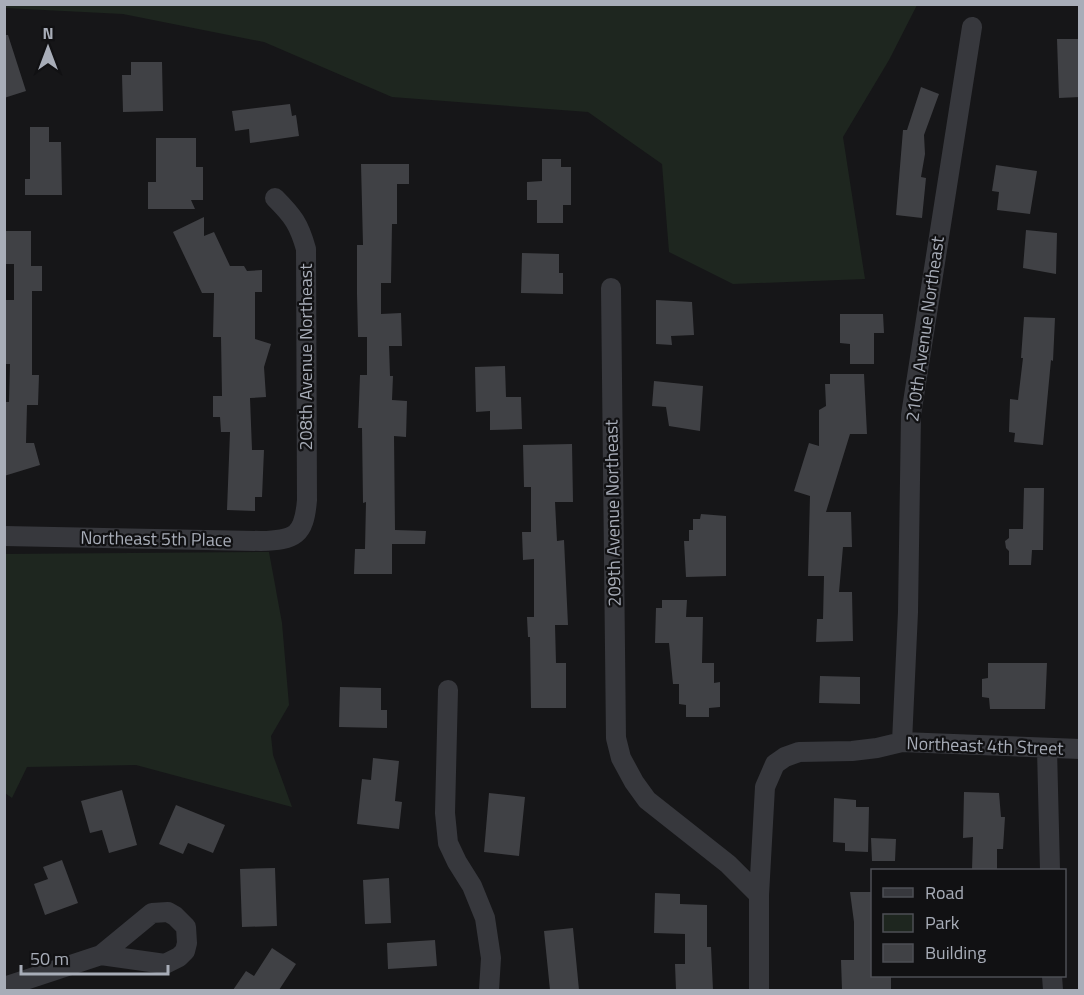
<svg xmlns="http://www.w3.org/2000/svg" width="1084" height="995" viewBox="0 0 1084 995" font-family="'Titillium Web',sans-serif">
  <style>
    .green { fill: #1e261f }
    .building { fill: #404145 }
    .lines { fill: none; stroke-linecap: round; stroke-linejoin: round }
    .street { stroke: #37383d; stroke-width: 20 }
    .labels { text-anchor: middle; stroke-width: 4.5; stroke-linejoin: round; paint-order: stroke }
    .street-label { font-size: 18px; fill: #a8adb8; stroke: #111113 }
  </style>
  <rect width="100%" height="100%" fill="#161618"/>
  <!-- green -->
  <path class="green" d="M4,5L5,4L917,5L889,60L843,137L865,279L733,284L669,252L662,164L588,112L392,97L264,42L123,14L5,8Z
    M269,552L282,623L289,705L271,736L273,755L292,807L136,765L27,767L12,798L5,793V554Z"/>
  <!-- building -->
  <path class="building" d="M4,35H8L26,91L4,98Z
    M1057,39H1080V97L1059,98Z
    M131,62H162L163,111L123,112L122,75H131Z
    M921,87L939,94L924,135L925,154L921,177L926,178L922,218L896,215L903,130H907Z
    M290,104L292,116L296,115L299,136L250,143L249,129L235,131L232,111Z
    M30,127H49V142H61L62,195H25V179H30Z
    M156,138H196V167H203V200H191L195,209H148V182H156Z
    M542,159H561V167H571V205H563V223H537V200H527V182L542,181Z
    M361,164H409V184H397V224H392L391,283H381V314L401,313L402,346H389L390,376H393L392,400L407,401L406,437L394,436L395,530L426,531L425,544H392V574H354L355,549H365L366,502L363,503L362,428H358L360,375H367V337H358L357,294V245H363Z
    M996,165L1037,171L1030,214L997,210L999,192L992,191Z
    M204,217V236L214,232L230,266H244L247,271L262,270V292H255V339L271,344L264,367L266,397L250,398L252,450H264L262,497H255V511L227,510L230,432H221L220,417H213V396H222L221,337H213L214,293H202L173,232Z
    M1026,230L1057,233L1056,274L1023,268Z
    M4,231H31V266H42V291H32V375H39L38,405H27L26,443H34L40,465L4,476V402H9L10,364H4V300H14V264H4Z
    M522,253L559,254V273H563V294L521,293Z
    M656,300L692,302L694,335L671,336L672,345L656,344Z
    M840,314H883L884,333H874V364H850V344L840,343Z
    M1024,317L1055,318L1053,361L1051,360L1043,445L1014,442L1015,433L1009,432L1010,399L1018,400L1023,358H1021Z
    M505,366L506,397H521L522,429L490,430V411L476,412L475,367Z
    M830,374H864L867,434H850L826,512H851L852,547H843L839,592H852L853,641L816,642L817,619H823L824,576H808L810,496L794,491L809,443L819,446V410L826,406L825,384H830Z
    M654,381L703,386L700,431L669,426L666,407L652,406Z
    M572,444L573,502H555L557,541L564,540L568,625H555L556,663H566V708H531L530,637H528L527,617H534V559L523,560L522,532H531V487H524L523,445Z
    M1024,488H1044L1043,550H1032L1031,565H1009V551L1006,548L1005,541L1009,538V529H1023Z
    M701,514L726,516V576L686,577L684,541H689V530H693V519H700Z
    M662,600H687L686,617H703L702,663H714V683L720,682V707L709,708V717H686V705L679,704V684H673L669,643H655L656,608H662Z
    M988,663H1047L1045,709H990L989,698L982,697V679L988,678Z
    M820,676L860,677V704L819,703Z
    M340,687L381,688V710H387V728L339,727Z
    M373,758L399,761L395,801L402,802L399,829L357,824L362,779L371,780Z
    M122,790L137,845L109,853L102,830L90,833L81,801Z
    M964,792L999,793L1001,817H1005L1003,849H997V870H972L973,837L963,838Z
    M489,793L525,797L519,856L484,852Z
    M834,798L856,800V807H869L868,852L845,851V843L833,842Z
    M176,805L225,825L213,853L188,843L183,854L159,844Z
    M871,838L896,839L895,861H872Z
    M62,860L78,903L45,915L34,884L48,879L43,867Z
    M275,868L277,926L242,927L240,869Z
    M389,878L391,923L365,924L363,880Z
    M850,892H873V975H891V990H842L841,960H854V922Z
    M655,893L680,894V904L707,905V947H711L713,990H676L675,964H685V934L654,933Z
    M573,928L579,990H550L544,931Z
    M435,940L437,966L388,969L387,943Z
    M272,948L296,964L279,990H233L246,971L254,976Z"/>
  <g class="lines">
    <!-- street -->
    <path class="street" d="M611,288L616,738L621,758L634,782L647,800L728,864L759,895
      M4,536L261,541C295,540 304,536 307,500L306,249C299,224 293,216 275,198
      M448,690L445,813L448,843L457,862L472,886L485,918L491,958L489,990
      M902,742L908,612L911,415L972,27
      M1047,749L1050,870
      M1052,976L1053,990
      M4,987L101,955L152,913L168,912L175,916L186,927L187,943L185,951L179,957L165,964L101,955
      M759,990V895L765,787L775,764L785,757L799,752L852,751L877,748L902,742L1080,749"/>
  </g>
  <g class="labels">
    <!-- street labels -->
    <g class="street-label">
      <text transform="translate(925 329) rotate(-82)" y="6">210th Avenue Northeast</text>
      <text transform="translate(306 357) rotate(-90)" y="6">208th Avenue Northeast</text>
      <text transform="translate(613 513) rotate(-91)" y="6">209th Avenue Northeast</text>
      <text transform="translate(156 539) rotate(1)" y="6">Northeast 5th Place</text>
      <text transform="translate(985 746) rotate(2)" y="6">Northeast 4th Street</text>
    </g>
  </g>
  <!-- border -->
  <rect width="1084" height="995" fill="none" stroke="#a8adb8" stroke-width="12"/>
  <!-- legend -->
  <rect x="871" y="869" width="195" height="108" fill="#111113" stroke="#4d4f55" stroke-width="1.5"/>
  <rect x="883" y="888" width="30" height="9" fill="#37383d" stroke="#4d4f55" stroke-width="1.5"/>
  <text x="925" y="899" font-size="18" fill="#a8adb8">Road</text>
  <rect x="883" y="914" width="30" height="18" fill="#1e261f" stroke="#4d4f55" stroke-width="1.5"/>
  <text x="925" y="929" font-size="18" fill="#a8adb8">Park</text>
  <rect x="883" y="944" width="30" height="18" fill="#404145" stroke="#4d4f55" stroke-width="1.5"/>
  <text x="925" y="959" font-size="18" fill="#a8adb8">Building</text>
  <!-- north arrow -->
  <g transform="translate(48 48)" stroke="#111113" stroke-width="4.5" paint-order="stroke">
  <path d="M0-4.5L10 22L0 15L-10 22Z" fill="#a8adb8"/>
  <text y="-9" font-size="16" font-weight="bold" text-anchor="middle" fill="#a8adb8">N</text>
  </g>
  <!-- scale -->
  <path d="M21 965v9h147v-9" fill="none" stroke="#a8adb8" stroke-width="3"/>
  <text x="30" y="965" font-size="18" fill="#a8adb8" stroke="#111113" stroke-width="4.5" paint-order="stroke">50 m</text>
</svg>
